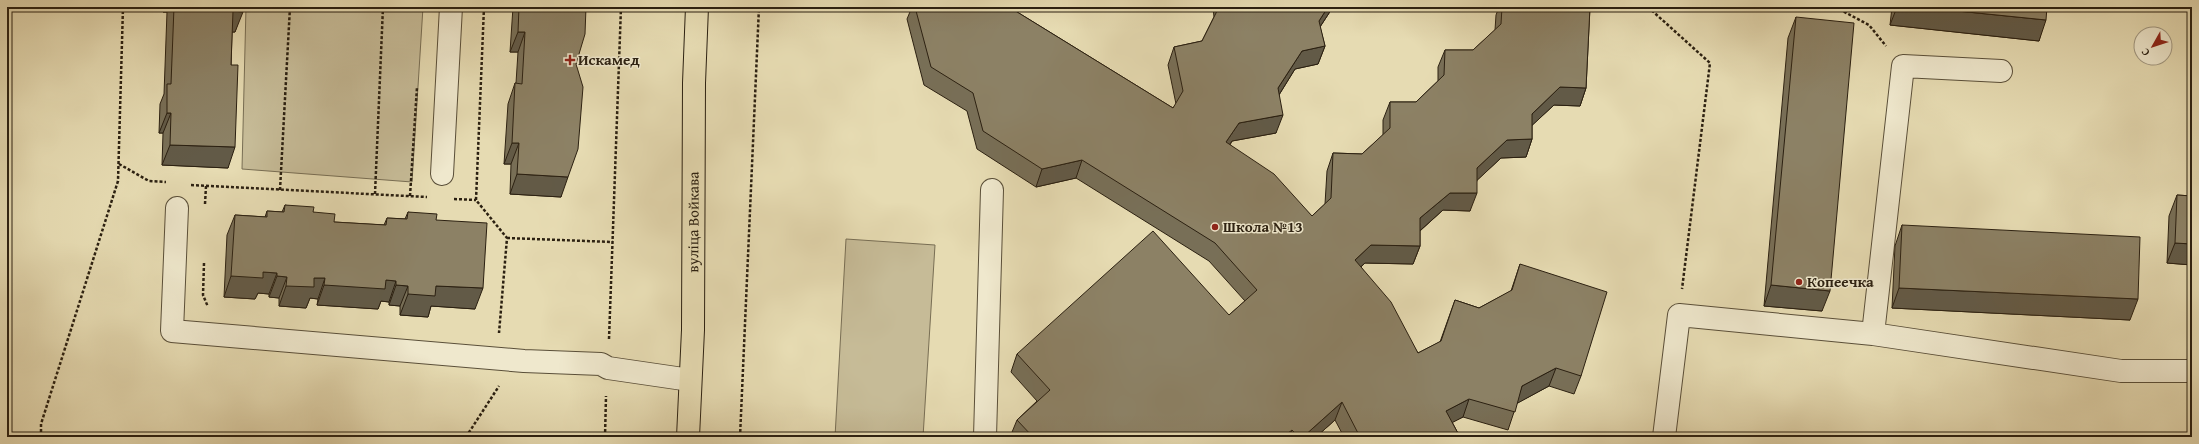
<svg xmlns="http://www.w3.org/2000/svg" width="2199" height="444" viewBox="0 0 2199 444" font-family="'Gentium Book Plus',serif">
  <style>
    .green { fill: #c6bb97; stroke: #786e54 }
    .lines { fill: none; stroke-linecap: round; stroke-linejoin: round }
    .minor-casing { stroke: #5a4f39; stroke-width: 24 }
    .major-casing { stroke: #2b2011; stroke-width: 24 }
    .path { stroke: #2b2011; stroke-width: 2.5; stroke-dasharray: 3 2; stroke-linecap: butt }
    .minor { stroke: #efe8cd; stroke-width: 22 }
    .major { stroke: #e6dbb2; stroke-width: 22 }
    .wall { fill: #786f57; stroke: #2b2011 }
    .shaded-wall { fill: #625a47; stroke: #2b2011 }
    .building { fill: #8c8165; stroke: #2b2011 }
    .poi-dot { fill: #8f2418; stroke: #efe8cd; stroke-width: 1.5 }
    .labels { text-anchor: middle; stroke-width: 3; stroke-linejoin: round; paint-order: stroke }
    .poi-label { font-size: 15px; font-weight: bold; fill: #2b2011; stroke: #efe8cd; text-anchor: start }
    .street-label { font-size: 15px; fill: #2b2011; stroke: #efe8cd }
  </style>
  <rect width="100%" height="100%" fill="#e6dbb2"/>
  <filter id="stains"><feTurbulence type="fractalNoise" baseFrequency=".005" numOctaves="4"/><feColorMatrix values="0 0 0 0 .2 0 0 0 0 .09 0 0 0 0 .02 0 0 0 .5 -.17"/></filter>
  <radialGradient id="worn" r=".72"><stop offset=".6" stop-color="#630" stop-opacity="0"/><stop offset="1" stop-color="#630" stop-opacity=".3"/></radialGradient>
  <!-- green -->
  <path class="green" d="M246,7H423L412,182L242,169Z
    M846,239L935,245L923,437H835Z"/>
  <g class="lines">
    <defs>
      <path id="minor" d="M442,174L451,7
        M177,208L172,331L524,361L601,364L608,368L690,380
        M1873,334L1903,66L2001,71
        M985,437L992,190
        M1664,437L1679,315L1873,334L2121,371H2192"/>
      <g id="major">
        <path id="s1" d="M688,437L693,330L694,83L697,7"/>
      </g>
    </defs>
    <!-- minor casing -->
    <use href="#minor" class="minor-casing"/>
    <!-- major casing -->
    <use href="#major" class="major-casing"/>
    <!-- path -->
    <path class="path" d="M484,7L476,200L507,238L499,333
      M1648,7L1710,63L1682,289
      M1835,7L1869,25L1886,46
      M119,164L149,181L166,182
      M191,185L427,197
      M280,190L290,7
      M375,194L383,7
      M410,196L417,87
      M454,199L476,200
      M205,204L206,186
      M507,238L613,242
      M204,263L203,295L208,307
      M609,339L621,7
      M41,437V424L118,181L123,7
      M466,437L499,386
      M605,437L606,396
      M740,437L759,7"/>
    <!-- minor -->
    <use href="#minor" class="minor"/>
    <!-- major -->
    <use href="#major" class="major"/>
  </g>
  <!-- wall -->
  <path class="wall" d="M164,7H243L235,32H232L228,168L162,165L163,133H159L160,104L164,94L167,12H163Z
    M513,7H586L576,64L561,197L510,194L511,164H504L508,104L515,83H516L518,52H510Z
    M912,7H1009L1173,108L1176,104L1168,65L1174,47L1202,41L1214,17L1213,7H1333L1320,27L1325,46L1318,64L1295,69L1279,95L1276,133L1232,141L1230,145L1312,216L1325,204L1327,171L1333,153L1362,154L1383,135V120L1390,102H1416L1438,81V67L1445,50H1473L1495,30L1496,15L1499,7H1590L1586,88L1580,106L1554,105L1532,125V139L1526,157L1501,158L1477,180L1470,211L1443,210L1420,231V246L1413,264L1365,263L1361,267L1418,353L1440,342L1455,300L1479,308L1511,291L1520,264L1581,376L1574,394L1549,386L1517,403L1508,430L1463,417L1452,422L1460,437H1344L1335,420L1316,437H1010L1017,420L1037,401L1011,372L1017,354L1229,315L1245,301L1209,261L1076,178L1036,187L977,149L967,111L924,85L907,19Z
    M1892,7H2047L2039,41L1890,25Z
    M1796,17L1822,311L1764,306L1788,38Z
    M2177,195L2192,196V265L2167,263L2169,216Z
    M285,205L313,212L334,222L384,225L387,218L405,219L408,212L436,220L475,309L431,306L428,317L400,315V306L389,305V302L381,301L378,309L317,305L318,299L310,298L306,308L279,306V298L269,297V294L258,293L255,299L224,297L227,235L235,215L265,217L267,211L282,212Z
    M1902,225L2130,320L1892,308L1895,246Z"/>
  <!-- shaded-wall -->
  <path class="shaded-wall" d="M165,7H168L167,12H163Z
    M1328,7H1333L1312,39L1319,21Z
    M1897,7H1918L2046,20L2039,41L1890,25Z
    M233,11L243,12L235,32H225Z
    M518,32H525L518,52H510Z
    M1325,46L1318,64L1295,69L1272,106L1278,88L1302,51Z
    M1560,87L1586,88L1580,106L1554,105L1525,132L1532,114Z
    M167,113H171L163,133H159Z
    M1283,115L1276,133L1232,141L1219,160L1226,142L1239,123Z
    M1532,139L1526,157L1501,158L1471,186L1477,168L1507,140Z
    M512,143H519L511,164H504Z
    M170,145L235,147L228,168L162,165Z
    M1082,160L1076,178L1036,187L1042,169Z
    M517,174L568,177L561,197L510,194Z
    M1450,193H1477L1470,211L1443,210L1414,236L1420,218Z
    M2175,243L2192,244V265L2167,263Z
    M1371,245L1420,246L1413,264L1365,263L1348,278L1355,260Z
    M263,272L277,273L269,294L258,293L255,299L224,297L231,276Z
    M277,276L287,277L279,298L269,297Z
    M314,278H325L318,299L310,298L306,308L279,306L286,286Z
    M386,280L396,281L389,302L381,301L378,309L317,305L324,285Z
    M396,285L408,286L400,306L389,305Z
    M1771,285L1830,291L1822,311L1764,306Z
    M436,286L483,288L475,309L431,306L428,317L400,315L408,294Z
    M1899,288L2138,299L2130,320L1892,308Z
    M1556,368L1549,386L1516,404L1522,386Z
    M1469,399L1463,417L1440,429L1446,411Z
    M1342,402L1335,420L1316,437H1303Z
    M1292,430L1289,437H1283Z"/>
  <!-- building -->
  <path class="building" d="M174,7H243V12L233,11L231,65H238L235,147L170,145L171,113H167V84H171Z
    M519,7H586L585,34L576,64L583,87L578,149L568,177L517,174L519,143H512L515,83L522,84L525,32H518Z
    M915,7H1009L1173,108L1183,91L1174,47L1202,41L1219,7H1328L1319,21L1325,46L1302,51L1278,88L1283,115L1239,123L1226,142L1274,174L1312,216L1331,198L1333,153L1362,154L1390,128V102H1416L1444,75L1445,50H1473L1501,24L1502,7H1590L1586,88L1560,87L1532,114V139L1507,140L1477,168V193H1450L1420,218V246L1371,245L1355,260L1391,302L1418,353L1441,341L1455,300L1479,308L1512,290L1520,264L1607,292L1581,376L1556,368L1522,386L1515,412L1469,399L1446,411L1460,437H1360L1342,402L1303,437H1299L1292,430L1283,437H1033L1017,420L1050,390L1017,354L1153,231L1229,315L1257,290L1215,243L1082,160L1042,169L983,131L973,93L931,67Z
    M1918,7H2047L2046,20Z
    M1796,17L1854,23L1830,291L1771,285Z
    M2177,195L2192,196V244L2175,243Z
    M285,205L314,207L313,212L335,214L334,222L386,225L387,218L407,219L408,212L437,214L436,220L487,223L483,288L436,286L435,296L408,294V286L396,285V281L386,280L385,289L324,285L325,278H314V287L286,286L287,277L277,276V273L263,272V278L231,276L235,215L267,217V211L284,212Z
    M1902,225L2140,237L2138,299L1899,288Z"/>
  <!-- markers -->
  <g class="poi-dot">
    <path d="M568 54h4v4h4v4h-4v4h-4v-4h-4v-4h4z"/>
    <circle cx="1215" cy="227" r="4"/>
    <circle cx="1799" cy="282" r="4"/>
  </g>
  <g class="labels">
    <!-- poi labels -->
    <g class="poi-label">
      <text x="578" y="65">Искамед</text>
      <text x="1223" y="232">Школа №13</text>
      <text x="1807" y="287">Копеечка</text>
    </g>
    <!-- street labels -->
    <g class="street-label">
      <text dy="5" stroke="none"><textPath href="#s1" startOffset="215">вуліца Войкава</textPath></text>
    </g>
  </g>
  <!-- margin -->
  <rect width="2199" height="444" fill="none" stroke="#e6dbb2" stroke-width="24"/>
  <rect x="8" y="8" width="2183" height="428" fill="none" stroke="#2b2011" stroke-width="2"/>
  <rect x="12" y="12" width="2175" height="420" fill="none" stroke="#2b2011"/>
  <!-- north arrow -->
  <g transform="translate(2153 46) rotate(231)"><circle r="19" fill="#efe8cd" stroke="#a19882"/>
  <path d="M0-3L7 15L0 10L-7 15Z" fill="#8f2418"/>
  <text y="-6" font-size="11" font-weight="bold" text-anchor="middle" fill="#2b2011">С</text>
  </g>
  <rect width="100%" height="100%" filter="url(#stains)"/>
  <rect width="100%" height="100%" fill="url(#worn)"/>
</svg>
